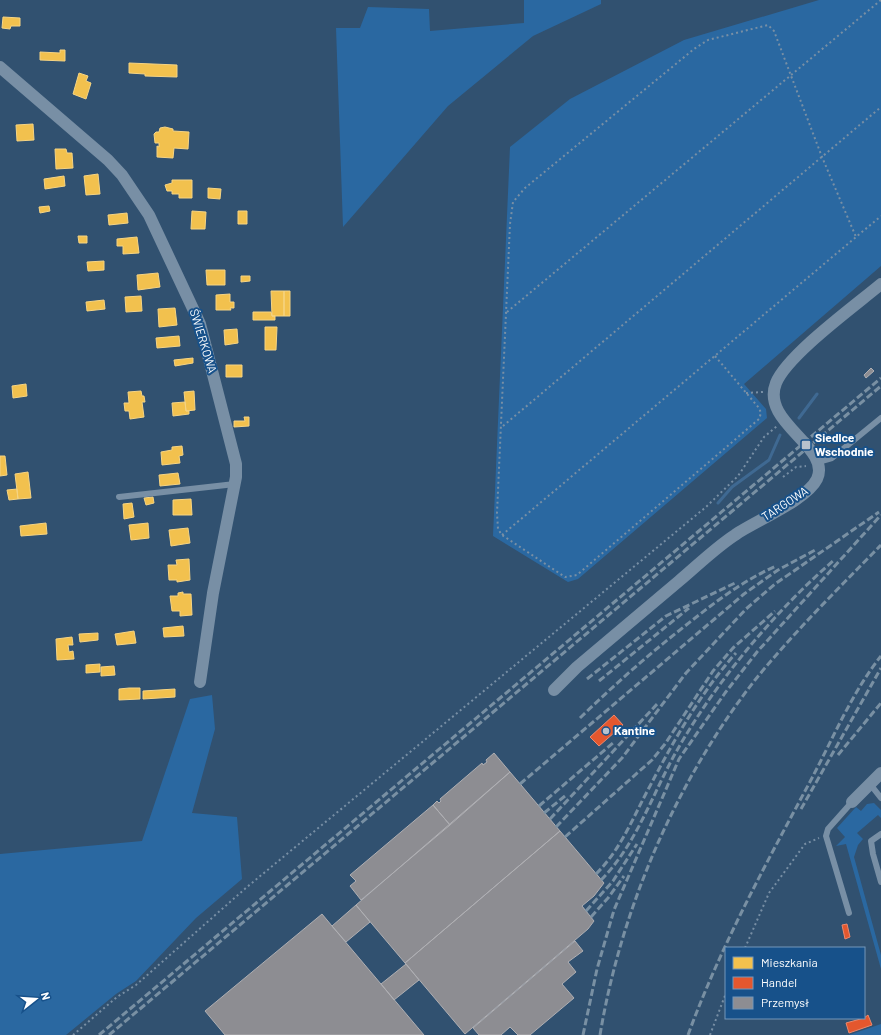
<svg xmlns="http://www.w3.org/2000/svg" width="881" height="1035" viewBox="0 0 881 1035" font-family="Barlow,sans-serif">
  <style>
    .green { fill: #2a68a1 }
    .homes { fill: #f2c14e; stroke: #f6d483 }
    .shops { fill: #e4572e; stroke: #ec896d }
    .industry { fill: #8d8d92; stroke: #afafb3 }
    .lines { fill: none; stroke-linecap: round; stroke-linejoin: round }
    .stream { stroke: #3f6992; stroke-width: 3 }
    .path { stroke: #788fa5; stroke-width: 2; stroke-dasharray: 2 3; stroke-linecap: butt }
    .lane { stroke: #788fa5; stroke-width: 6 }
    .street { stroke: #788fa5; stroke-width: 12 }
    .rail { stroke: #7990a3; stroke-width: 3; stroke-dasharray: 7 3; stroke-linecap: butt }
    .poi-dot { fill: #b7c2cd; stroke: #17518a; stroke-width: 1.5 }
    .labels { text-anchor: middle; stroke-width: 4; stroke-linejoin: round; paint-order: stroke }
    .street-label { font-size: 12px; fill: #fff; stroke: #17518a }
    .poi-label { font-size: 12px; font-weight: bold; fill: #fff; stroke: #17518a; text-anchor: start }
  </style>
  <rect width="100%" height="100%" fill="#315170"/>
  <!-- green -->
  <path class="green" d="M524,0H601V4L533,36L448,106L343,227L336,28H360L368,7L429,9L430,31L524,23Z
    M819,0H881V266L744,384L766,409L767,418L578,579L568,582L493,536L510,147L570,99L684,40Z
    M212,695L215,729L192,813L237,817L242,879L196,918L136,981L116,994L66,1035H0V854L142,841L190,699Z
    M874,803L881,810V818L878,815L857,833L863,839L858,845L854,857L881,955V969L846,844L836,846L845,837L837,828L856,807L861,811L867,804Z
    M881,1024V1035H849Z"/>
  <!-- homes -->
  <path class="homes" d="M3,17L20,18V26H11L10,29L2,28Z
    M60,50H65V61L40,60V52L60,53Z
    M129,63L177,65V77L145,76V74L129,73Z
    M79,73L88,76L86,81L91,83L86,99L73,94Z
    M33,124L34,140L17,141L16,125Z
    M165,127L173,129V131L189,132L188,149L174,148L173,158L157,157V146L159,147V143H155L154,134L156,132H159L160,128Z
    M55,149H66L67,153H72L73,168L56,169Z
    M98,174L100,194L86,195L84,176Z
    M64,176L65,186L45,189L44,179Z
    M172,180H192V198H179V194H172V191H167L165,185L172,183Z
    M208,188L221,189L220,199L208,198Z
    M49,206L50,211L40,213L39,207Z
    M192,211L206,212L205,229H191Z
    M238,211H247V224H238Z
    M127,213L128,223L109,225L108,215Z
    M78,236H87V243H79Z
    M137,237L139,253L123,254V246H117V239Z
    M104,261V270L88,271L87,262Z
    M206,270H225V285H207Z
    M158,273L160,287L138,290L137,275Z
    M241,276H250V281L241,282Z
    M271,291H284V316H272Z
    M284,291H290V316H284Z
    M230,294V302H234V308H230L231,310H216V295Z
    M141,296L142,311L126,312L125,297Z
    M104,300L105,309L87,311L86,302Z
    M175,308L177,325L159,327L158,309Z
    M253,312H271L272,316H275V320H253Z
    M265,327H277L276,350H265Z
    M237,329L238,343L225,345L224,330Z
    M179,336L180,346L157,348L156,338Z
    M193,358V363L175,366L174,360Z
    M226,365H242V377H226Z
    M26,384L27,396L13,398L12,386Z
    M141,391L142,396H144L145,402H142L144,417L130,419L129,411H125L124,403H129L128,392Z
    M194,391L195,410L186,411L184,392Z
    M185,402L186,411H189V414L173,416L172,403Z
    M244,417H249V426L234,427V421H245Z
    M182,446L183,455L179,456L180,463L162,465L161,452L172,450V447Z
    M0,456H5L7,475L0,476Z
    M28,472L31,498L18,499L15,474Z
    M178,473L180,484L160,486L159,475Z
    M17,489L18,499L9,500L7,490Z
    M153,497L154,503L146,505L144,498Z
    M191,499L192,515H173V500Z
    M132,503L134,517L124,519L123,504Z
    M46,523L47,534L21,536L20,526Z
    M148,523L149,538L131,540L129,525Z
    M188,528L190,543L171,546L169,530Z
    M189,559L190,580L177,582V580H169L168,565H177L176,560Z
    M183,592V594H191L192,615L180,616V611H172L170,596H178V593Z
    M183,626L184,636L164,637L163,628Z
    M134,631L136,643L117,645L115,634Z
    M98,633V640L80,642L79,634Z
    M72,637L73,645H68L69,652L73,651L74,659L57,660L56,639Z
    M100,664V672L86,673V665Z
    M114,666L115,675L101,676V667Z
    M129,688H140V699L119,700V689Z
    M175,689V697L143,699V691Z"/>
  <!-- shops -->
  <path class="shops" d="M614,715L623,725L599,746L590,737Z
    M847,924L850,937L845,939L842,925Z
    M868,1015L872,1025L849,1033L846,1023L864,1018Z"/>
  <!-- industry -->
  <path class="industry" d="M871,368L874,371L866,378L864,375Z
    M494,753L510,772L450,825L433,805L437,801L439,803L441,801L440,799L482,763L483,765L487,762L486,760Z
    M510,772L560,831L405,963L356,905Z
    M433,805L450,825L361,900L350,886L356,881L350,875Z
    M560,831L604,883L594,896L582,906L594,921L588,929L465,1034L405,963Z
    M356,905L370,922L346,942L332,926Z
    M322,914L332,926L424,1035H225L205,1011Z
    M575,941L583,951L568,962L576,972L562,984L574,998L530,1035H518L510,1027L501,1035H479L473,1028Z
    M406,964L419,980L394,1000L381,984Z"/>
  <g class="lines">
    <!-- stream -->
    <path class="stream" d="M799,418L817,394
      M718,503L732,487L769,460L780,435"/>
    <!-- path -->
    <path class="path" d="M507,312L881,0
      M715,356L759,408L761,413L759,419L577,575L565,577L502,535L498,529L497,513L510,224L513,202L525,188L694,49L708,40L768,25L774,31L822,157L856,237
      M746,393L763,392
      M503,426L881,107
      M783,477L796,467L806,466
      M502,535L881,216
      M745,948L769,893L805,844L819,838
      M73,1035L117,997L136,985L247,887L706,507L738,476L764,437L777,426
      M710,1035L726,993"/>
    <!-- lane -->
    <path class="lane" d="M818,462L832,458L881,418
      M119,497L235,484
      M870,784L881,798
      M881,834L871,841L873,854L881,882
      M849,913L826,836L828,829L852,802"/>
    <!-- street -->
    <path class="street" d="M0,67L108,160L122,175L149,215L195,313L200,324L236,464V477L213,593L200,682
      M554,690L577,667C611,638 645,610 679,581C697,566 715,548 735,535C755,521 807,500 817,479C832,447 760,423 776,383C787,355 856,305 881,284
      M852,802L881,773"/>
    <!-- rail -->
    <path class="rail" d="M587,679L666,616L735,583
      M599,681L689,608
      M580,718C614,685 648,655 685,626C714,603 742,581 776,566
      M838,755L881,703
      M520,784L744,594L778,570L817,549
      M539,806L614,742
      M801,809L881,668
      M544,813L565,796
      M550,819L659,702
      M556,827L622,758L686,673L746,609L775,584L879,512
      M565,837L652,760L665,744L713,671L733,648L775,611
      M596,874C622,848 633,817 650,786C674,740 701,692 736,653
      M601,880C636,845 652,795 676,752C715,683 773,613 833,561
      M586,911L613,881L637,844
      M591,917L608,898L624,876
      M99,1035L881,378
      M109,1035L881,386
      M583,1035L597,969L614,910L679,759L725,693L757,652L881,515
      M600,1035C621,909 676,781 755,680C794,632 838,589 881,545
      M688,1035C721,945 767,862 812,778C833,738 853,691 881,656"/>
  </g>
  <!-- markers -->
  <g class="poi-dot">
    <rect x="801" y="440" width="10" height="10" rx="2"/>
    <circle cx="606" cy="731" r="4"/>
  </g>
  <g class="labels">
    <!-- street labels -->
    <g class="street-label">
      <text transform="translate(203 341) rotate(73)" y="4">ŚWIERKOWA</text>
      <text transform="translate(785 504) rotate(-33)" y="4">TARGOWA</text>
    </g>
    <!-- poi labels -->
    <g class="poi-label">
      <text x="815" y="442">Siedlce<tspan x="815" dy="14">Wschodnie</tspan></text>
      <text x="614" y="735">Kantine</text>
    </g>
  </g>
  <!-- legend -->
  <rect x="725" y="947" width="140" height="72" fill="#17518a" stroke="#7497b9"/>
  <rect x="733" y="957" width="20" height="12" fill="#f2c14e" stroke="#7497b9"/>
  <text x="761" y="967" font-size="12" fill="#ffffff">Mieszkania</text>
  <rect x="733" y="977" width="20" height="12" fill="#e4572e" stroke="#7497b9"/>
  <text x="761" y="987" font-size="12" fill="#ffffff">Handel</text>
  <rect x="733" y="997" width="20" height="12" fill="#8d8d92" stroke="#7497b9"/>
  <text x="761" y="1007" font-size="12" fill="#ffffff">Przemysł</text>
  <!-- north arrow -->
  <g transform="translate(36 999) rotate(73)" stroke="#17518a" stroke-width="3" paint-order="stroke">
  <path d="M0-3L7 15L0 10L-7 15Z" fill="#ffffff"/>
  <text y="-6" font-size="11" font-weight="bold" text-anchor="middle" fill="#ffffff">N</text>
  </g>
</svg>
